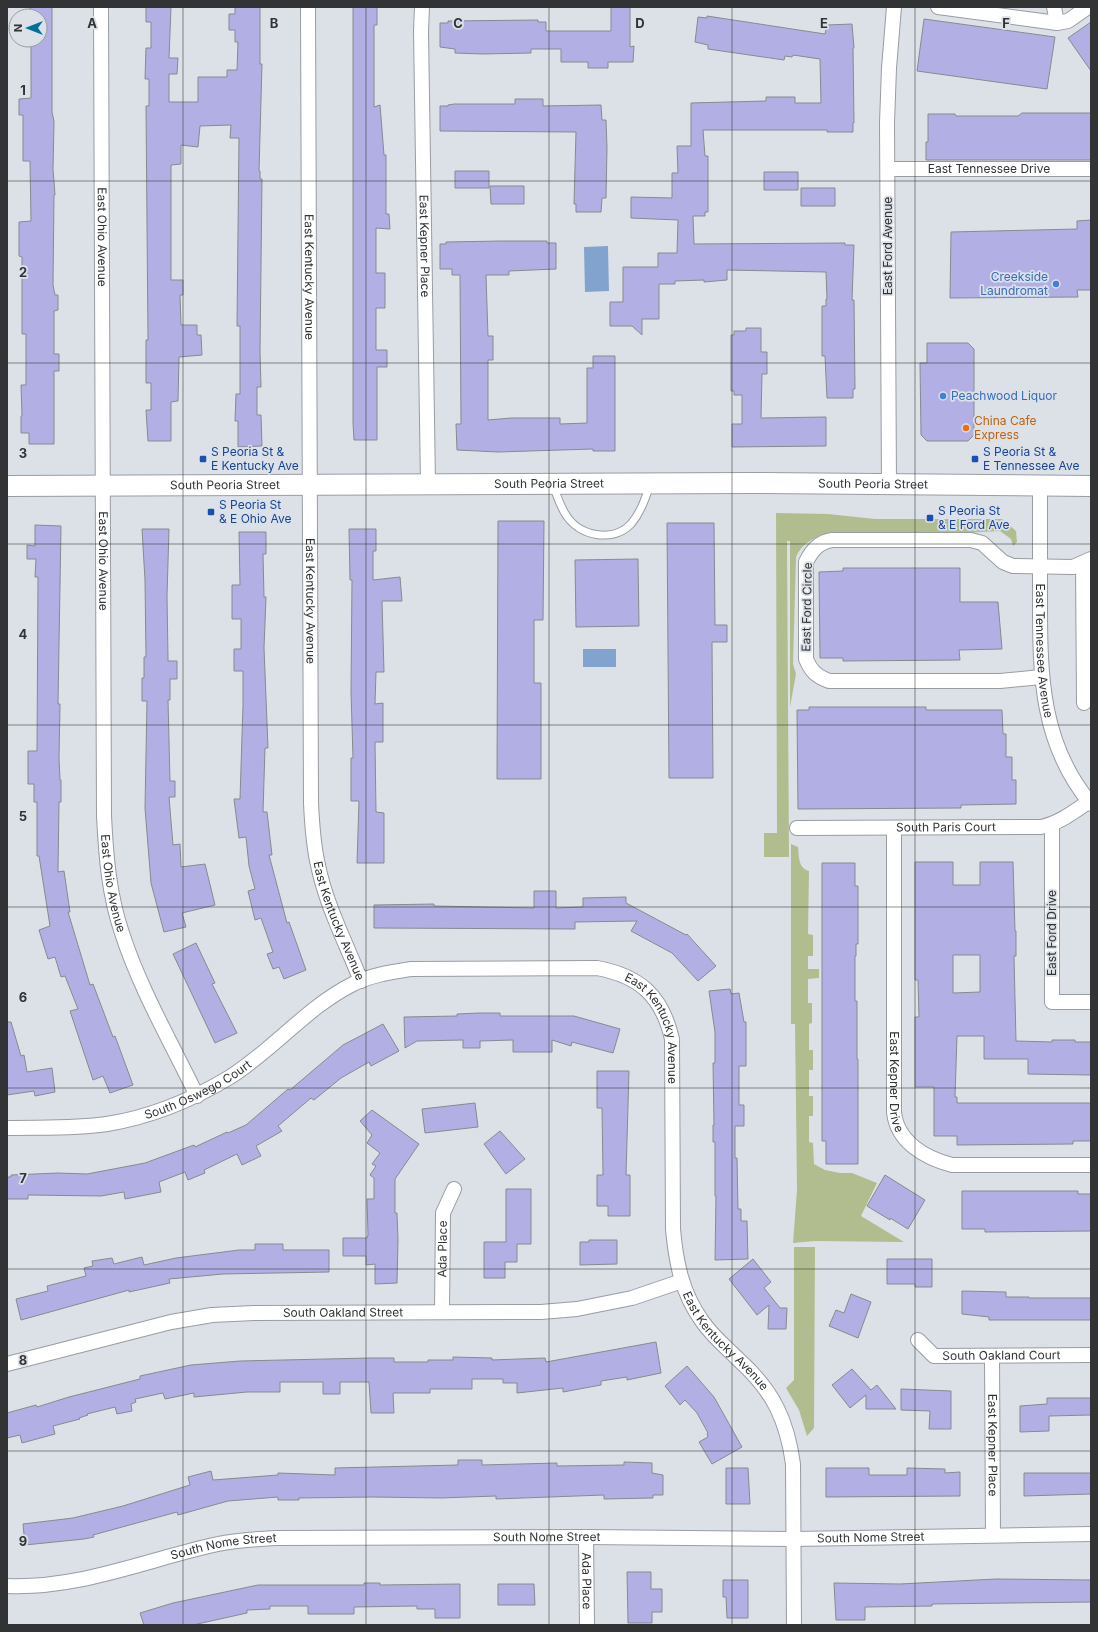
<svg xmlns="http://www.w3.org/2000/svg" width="1098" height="1632" viewBox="0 0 1098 1632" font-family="Inter,sans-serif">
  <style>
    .green { fill: #b2bd8f }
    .water { fill: #81a3ce }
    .building { fill: #b2afe4; stroke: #898990; fill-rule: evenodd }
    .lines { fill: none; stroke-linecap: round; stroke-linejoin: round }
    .lane-casing { stroke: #989da3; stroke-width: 9 }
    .street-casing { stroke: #989da3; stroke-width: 16 }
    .secondary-casing { stroke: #989da3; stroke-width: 22 }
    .lane { stroke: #fff; stroke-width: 7 }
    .street { stroke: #fff; stroke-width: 14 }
    .secondary { stroke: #fff; stroke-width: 20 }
    .grid { fill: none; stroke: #313335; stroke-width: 1; stroke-opacity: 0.55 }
    .shop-dot { fill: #3f7fe0; stroke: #dce1e8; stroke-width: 1.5 }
    .food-dot { fill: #e8710a; stroke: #dce1e8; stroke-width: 1.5 }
    .transit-dot { fill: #1a4fb4; stroke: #dce1e8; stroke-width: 1.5 }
    .labels { text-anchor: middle; stroke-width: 3.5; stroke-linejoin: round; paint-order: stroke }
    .street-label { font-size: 12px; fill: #313335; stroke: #dce1e8 }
    .shop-label { font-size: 12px; fill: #366cbe; stroke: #dce1e8; text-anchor: end }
    .food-label { font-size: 12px; fill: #c56008; stroke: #dce1e8; text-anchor: start }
    .transit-label { font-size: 12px; fill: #164399; stroke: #dce1e8; text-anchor: start }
    .grid-label { font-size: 13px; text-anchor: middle; font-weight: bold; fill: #313335; stroke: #dce1e8; stroke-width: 3.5; stroke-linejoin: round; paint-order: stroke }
  </style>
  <rect width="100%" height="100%" fill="#dce1e8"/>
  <!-- green -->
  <path class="green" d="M776,513L828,514L875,519H1002L1016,531L1017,542L1013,546L1011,539L1000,531L962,533L821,535C809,541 802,544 796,557L793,664L796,674L790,707V541H787L789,857H764V833H777Z
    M791,844L798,847C799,856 798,868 809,871L808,934L813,935V956H808V969H819V978L808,979V1003H812V1023L809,1024V1050H813V1070H809V1096H813V1116H809V1142L813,1143L814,1164L825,1170L840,1173H852L877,1183L861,1216L904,1242L815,1241L793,1243L797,1190L795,1024H791Z
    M794,1247H815L814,1428L807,1436L799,1410L786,1388L794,1380Z"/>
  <!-- water -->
  <path class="water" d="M608,246L609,291L585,292L584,247Z
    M583,649H616V667H583Z"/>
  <!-- building -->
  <path class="building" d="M30,7H52V112L54,121L53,169L55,195H54L53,285L55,295H58V310L54,311V354H59V371H54V444H29V433H21V416H22L21,385H26V334H22V257L19,256V222L31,221L30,161H23V115H19V99L31,98V40H40V16H30Z
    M146,7H171L169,58H178L177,74H169V102H198V77H227V70H237L238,42H235V30H229V14H235V7H260V64H262L259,171H260V179H262L260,352L261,387H257V415H261L262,446L238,447V421H235L236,394H240V326H237L239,138H230L231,125L200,126L198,147L181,145V164L171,165V280H183V295H180L181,325H197V335H201L202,355L179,357L178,401L171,402V441H148L146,410H151V383H146V340H148L146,106H149V79H145L146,48H151V22H146Z
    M353,7H377V25H374V107L380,105L384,155H386V214H389L390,229L376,228V273H385V308H376V350H387V367H377V440H354L353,423Z
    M611,7H630V47L634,46L633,62H608V68H588V62H561V49H531V53L483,54L455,53V49L440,47V23H448V21L538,20V22H546V31H611Z
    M707,16L825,34L827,25L852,24L854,48H853L854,123H853V132H827V130H703L705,156H708V212H705V216H693L694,244L845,243V245H854L852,300H854L855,389H853V398H827L825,356H822V306H826V299H827L826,272L727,270V280L704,282V280L675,281V284H659V319H642V335L632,326H610V302H623V267H658V253H677L678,220L631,218V197L672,198V173H678L677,146H691V103L766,101V97H795V103H821L820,59L793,55L792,57L785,56L784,60L708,49V45L695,42L698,17L707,18Z
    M924,19L1055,37L1047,89L917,71Z
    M1091,22V71L1068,38Z
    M515,99H543V106L601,105L602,120H606L607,148L606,198H602L601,212H576V204H574L576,132L440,131V106H448V105L454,104H515Z
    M1022,113H1091V160H926V142H928V114H955L956,116H1018Z
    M455,171H489V188H455Z
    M764,172H798V190H764Z
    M490,186H524V204H491Z
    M801,188H835V206H801Z
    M1091,220V290H1077L1078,297L950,298L951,232L1077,229V221Z
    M501,241H547V243H556V269L509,271V275H486L488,336H493V360H488V420L511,418H560V424L587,423V368H593V356H615V451H593V449L498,452L457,450L456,424H461L460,275H452V269H440V244H446V242Z
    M746,328H761V352H767V374H762L761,418L826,417V446L732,447V424H742V395H734V391H731V335H734V331H746Z
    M927,343H968L974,349V435L968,441H927L921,435L920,363H927Z
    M498,521H544L543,620H534V683H541V779H497Z
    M667,523H714L715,625H727V642H712L713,778H669Z
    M35,525L61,526L58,704H60L59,758L60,780H61V802H59L58,872L64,871L70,912H68L90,985L93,984L113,1037L115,1036L133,1085L110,1093L103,1076L93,1080L70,1011L78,1009L65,976L61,977L55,957L48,959L39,930L50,926L39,856H37V802H34V784H28V751H37L38,577H35L36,559H27V545L35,546Z
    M142,529H169L167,596L168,657V661H177V679H170V700H168L170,781H175V797H169L173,845L180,844L181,867L205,864L215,905L182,913L186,927L164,932L151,883L145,808L147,701H142V678H144V657H146L145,580Z
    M349,529H376V551H373V580L400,577L402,601H382L384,672H376L375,704L383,703V742H375L376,812L384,813V863H357L359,801H351V758H353L351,692L352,580H350Z
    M239,532H266V554H263L264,597H266L264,648L268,748H265L263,812H267L272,855H269L287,923L289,922L306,970L284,979L279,967L273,969L267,954L273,952L261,918L255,920L248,891L255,889L249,866L246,837L239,838L234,799H240L243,705V671H234V649H241V619H232V585H240Z
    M638,559L639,626L576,627L575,560Z
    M843,568H960V602H998L1002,649L959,650L960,660L843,661V658H820L819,572L843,571Z
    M809,707H926V710H1002L1003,734H1006V757H1012V780H1016V804L961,805V808L798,809L797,710H809Z
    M915,862H953V885H980V862H1013L1015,931H1016V956H1014L1016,1041L1052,1042V1040H1075V1042H1091V1075L1028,1074V1059H984V1036H957L955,1097H957V1103H1091V1141H1073V1144L957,1145V1136H934V1087H915V1017H919L918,980H915ZM953,955H980V992L953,993Z
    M822,863H855V886H858V944H856V956H855V1001H857V1059H858V1164H826V1141H822Z
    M534,891H556V908L583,907V898L626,897V903L686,935L687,934L716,966L698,981L672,953L631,931L637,921L575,922V929L374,928V905L434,904V906L534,908Z
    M196,943L215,983L212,984L237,1033L215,1043L173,954Z
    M730,989L731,994L739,993L744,1022H746V1066H739V1105H744V1126H735V1158H737L738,1209H741V1221H747L748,1259L715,1260L716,1196H715V1142H713V1125H714L713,1063H715V1032L709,991Z
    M479,1013H500V1016H574L620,1029L613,1053L572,1042L571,1046L552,1040V1052H513V1040L480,1041V1048H463V1040L417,1041L405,1048L404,1017L457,1016V1014Z
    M7,1022H11L21,1056L24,1055L27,1072L52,1068L55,1092L35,1096L34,1091L7,1095Z
    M383,1024L399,1051L371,1066L369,1062L341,1078L314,1100L311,1098L278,1126L282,1131L256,1146L261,1156L242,1165L237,1154L204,1170L205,1173L188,1180L185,1172L159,1182L161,1192L125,1199L124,1192L101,1196L28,1195V1199H7V1177H11V1175L58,1173L87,1174L145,1163L194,1145L195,1147L227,1132L228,1133L246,1125L288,1089L290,1090L343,1045Z
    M597,1071H629L626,1175H630V1216H608V1206H597V1175H603L602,1108H597Z
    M475,1103L478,1127L425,1133L422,1109Z
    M372,1110L419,1144L395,1179V1213H397L398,1240L397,1283L375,1284V1264L366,1265V1256H343V1238H367L368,1235L367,1199H374V1178L370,1175L376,1166L372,1164L380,1153L367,1143L372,1135L360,1121Z
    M500,1131L525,1159L506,1174L484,1144Z
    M885,1175L925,1200L908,1229L890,1218V1220L867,1206Z
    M506,1189H531V1244H517V1262H505V1278H484V1242H506Z
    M962,1191H1078V1194H1091V1231L985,1232V1229H962Z
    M589,1240H617V1264L580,1265V1242H589Z
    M255,1244H283V1250H329V1272L223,1274L169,1279L170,1283L129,1292V1290L21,1320L16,1299L48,1291L47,1286L86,1276L84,1268L93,1266L92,1261L112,1258L114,1264L142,1257L144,1265L176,1258L239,1250H255Z
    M753,1259L771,1282L764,1288L780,1308H787L786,1329H768L769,1305L757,1315L729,1279Z
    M887,1259H932V1287H915V1284H887Z
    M962,1291L1006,1292V1297H1029V1298H1091V1320H989V1317L962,1314Z
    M851,1294L871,1302L858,1338L829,1326L836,1310L844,1313Z
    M656,1342L661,1373L627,1380V1377L601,1381V1385L563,1392V1388L517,1393V1383H503V1379H472V1389H430V1393H393L394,1413H371L369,1382H340V1394H323V1382H280V1392H247L194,1397V1393L165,1399L163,1393L135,1399L136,1402L131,1404L132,1411L117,1414L115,1407L87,1414L88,1415L79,1418L80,1419L53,1426L55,1434L22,1443L20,1435L7,1438V1413L36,1405L37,1407L69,1397L140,1379V1376L191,1365L240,1361L370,1358H394V1362H428V1360H453V1357L492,1358V1360L545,1358L546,1362Z
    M687,1366L714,1397L742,1447L712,1464L699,1442L708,1437L707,1434L708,1433L697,1413L685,1400L680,1405L665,1386Z
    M852,1369L871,1390L877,1385L896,1409H866V1395L850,1408L832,1385Z
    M901,1389L951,1391V1429H929L930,1411L901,1410Z
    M1047,1398H1091V1415L1049,1416V1431L1020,1432V1406L1047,1404Z
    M458,1460H482V1465L557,1463V1466L624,1465V1462L652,1463V1473L663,1475V1495H653V1498L604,1499V1495L496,1499V1496L441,1498L373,1497L299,1498V1500H278V1497L228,1501L178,1515L177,1512L93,1535L94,1537L84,1539L25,1545L23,1524L73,1518L123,1506L190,1485L188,1477L211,1471L213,1480L278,1475V1473L335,1475V1468L458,1465Z
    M726,1468H748L750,1504H726Z
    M826,1468H869V1475H907V1468L945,1469V1473L960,1472V1496L826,1497Z
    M1024,1473H1091V1494L1024,1496Z
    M627,1572H651V1589H662V1612H652V1623H628Z
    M996,1579L1091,1580V1602L932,1604V1606L865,1607V1620H836L834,1583L900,1584Z
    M723,1580H748V1618H727L726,1597H723Z
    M364,1583H380V1585L460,1584V1618H435V1609H417V1606L354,1607V1614H308V1606H270V1609L247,1610V1613L193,1625H144L140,1613L173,1603L258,1585H364Z
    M498,1584H534L535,1605H498Z"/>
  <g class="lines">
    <defs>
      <path id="lane" d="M553,486C557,495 560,506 566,515C579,536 613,543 631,524C641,512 645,499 650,485"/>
      <g id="street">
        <path id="s1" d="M101,7L104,816C106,856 109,895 122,933C140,989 171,1042 197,1096"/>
        <path id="s2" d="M308,7L311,803C312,824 313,844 318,865C326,905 346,943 361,981"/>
        <path id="s3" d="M422,7L421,31L428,484"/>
        <path d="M938,7L1057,23L1068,21L1088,7"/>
        <path d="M1054,7L1057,23"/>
        <path id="s4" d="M888,169H1091"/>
        <path d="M889,486L887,123L889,68L894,7"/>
        <path id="s5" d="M1040,486C1040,525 1040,563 1040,602C1040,676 1041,744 1091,804"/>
        <path d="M1083,563L1084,703"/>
        <path d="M1041,677L1000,681H829C816,676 811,671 806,659V562C812,550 819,542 832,540H971L982,543L1003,562L1013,566L1073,567L1091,559"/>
        <path d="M1052,825V1002H1091"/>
        <path id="s6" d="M797,828L1041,827C1060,823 1075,811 1091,800"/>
        <path id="s7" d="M894,828V1112C897,1142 925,1158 952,1165H1091"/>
        <path id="s8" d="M7,1128C40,1127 74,1129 107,1124C151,1117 192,1100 230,1077C273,1050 307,1007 353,984C371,975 392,972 411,969L597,968C640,976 662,996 672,1039L673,1229C676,1263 682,1293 702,1321C713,1337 727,1348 740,1361C773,1391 787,1420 793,1464L794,1625"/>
        <path id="s9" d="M442,1312L443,1213L454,1189"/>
        <path id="s10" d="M918,1340L934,1356L1091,1355"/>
        <path id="s11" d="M992,1356L993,1535"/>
        <path id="s12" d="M7,1364L171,1322L212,1315L254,1313L541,1312L577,1309L632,1298L682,1281"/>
        <path id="s13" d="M586,1537L587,1625"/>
        <path id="s14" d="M7,1586C80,1589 148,1559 218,1544C237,1540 256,1539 275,1538L586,1537L794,1539L1091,1534"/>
      </g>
      <g id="secondary">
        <path id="s15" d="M7,486L750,483L1091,486"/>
      </g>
    </defs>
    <!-- lane casing -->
    <use href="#lane" class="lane-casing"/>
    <!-- street casing -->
    <use href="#street" class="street-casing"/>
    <!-- secondary casing -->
    <use href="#secondary" class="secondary-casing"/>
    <!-- lane -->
    <use href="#lane" class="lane"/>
    <!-- street -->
    <use href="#street" class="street"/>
    <!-- secondary -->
    <use href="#secondary" class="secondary"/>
  </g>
  <!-- grid -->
  <path class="grid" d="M183,7V1625M366,7V1625M549,7V1625M732,7V1625M915,7V1625M7,181H1091M7,363H1091M7,544H1091M7,725H1091M7,907H1091M7,1088H1091M7,1269H1091M7,1451H1091"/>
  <!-- markers -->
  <g class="shop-dot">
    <circle cx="1056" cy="284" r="4"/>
    <circle cx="943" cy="396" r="4"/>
  </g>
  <circle class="food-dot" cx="966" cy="428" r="4"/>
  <g class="transit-dot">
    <rect x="199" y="455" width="8" height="8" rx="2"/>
    <rect x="971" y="455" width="8" height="8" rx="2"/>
    <rect x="207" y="508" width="8" height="8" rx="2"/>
    <rect x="926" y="514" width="8" height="8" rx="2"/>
  </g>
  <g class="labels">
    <!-- street labels -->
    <g class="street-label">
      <text dy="4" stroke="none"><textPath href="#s4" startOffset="101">East Tennessee Drive</textPath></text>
      <text dy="4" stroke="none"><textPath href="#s1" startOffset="230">East Ohio Avenue</textPath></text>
      <text dy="4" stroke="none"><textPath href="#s3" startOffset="239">East Kepner Place</textPath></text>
      <text transform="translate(888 246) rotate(-90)" y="4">East Ford Avenue</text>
      <text dy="4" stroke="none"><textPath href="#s2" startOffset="270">East Kentucky Avenue</textPath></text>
      <text dy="4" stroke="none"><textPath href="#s15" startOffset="542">South Peoria Street</textPath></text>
      <text dy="4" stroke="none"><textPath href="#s15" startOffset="218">South Peoria Street</textPath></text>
      <text dy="4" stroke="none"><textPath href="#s15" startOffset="866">South Peoria Street</textPath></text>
      <text dy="4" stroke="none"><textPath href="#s1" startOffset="554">East Ohio Avenue</textPath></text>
      <text dy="4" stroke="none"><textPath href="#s2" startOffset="594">East Kentucky Avenue</textPath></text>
      <text transform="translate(807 607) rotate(-89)" y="4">East Ford Circle</text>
      <text dy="4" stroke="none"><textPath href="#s5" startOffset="165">East Tennessee Avenue</textPath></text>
      <text dy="4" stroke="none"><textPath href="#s6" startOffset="149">South Paris Court</textPath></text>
      <text dy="4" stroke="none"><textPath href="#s1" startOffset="877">East Ohio Avenue</textPath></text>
      <text dy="4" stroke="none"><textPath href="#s2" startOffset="918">East Kentucky Avenue</textPath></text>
      <text transform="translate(1052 933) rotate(-90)" y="4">East Ford Drive</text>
      <text dy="4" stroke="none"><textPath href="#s8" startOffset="726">East Kentucky Avenue</textPath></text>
      <text dy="4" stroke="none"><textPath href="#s7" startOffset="254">East Kepner Drive</textPath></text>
      <text dy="4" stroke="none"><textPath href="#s8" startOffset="198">South Oswego Court</textPath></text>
      <text dy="4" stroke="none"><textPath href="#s9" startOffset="63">Ada Place</textPath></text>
      <text dy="4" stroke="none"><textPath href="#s12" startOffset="342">South Oakland Street</textPath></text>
      <text dy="4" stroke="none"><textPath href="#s8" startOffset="1062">East Kentucky Avenue</textPath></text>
      <text dy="4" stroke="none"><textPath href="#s10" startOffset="90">South Oakland Court</textPath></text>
      <text dy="4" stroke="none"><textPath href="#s11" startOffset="89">East Kepner Place</textPath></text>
      <text dy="4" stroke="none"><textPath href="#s14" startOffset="545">South Nome Street</textPath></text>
      <text dy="4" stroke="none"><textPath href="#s14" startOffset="869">South Nome Street</textPath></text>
      <text dy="4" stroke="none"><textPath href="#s14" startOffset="221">South Nome Street</textPath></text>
      <text dy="4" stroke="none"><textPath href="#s13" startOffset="44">Ada Place</textPath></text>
    </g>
    <!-- shop labels -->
    <g class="shop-label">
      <text x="1048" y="281">Creekside<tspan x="1048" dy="14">Laundromat</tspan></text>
      <text x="951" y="400" text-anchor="start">Peachwood Liquor</text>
    </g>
    <!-- food labels -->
    <g class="food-label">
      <text x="974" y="425">China Cafe<tspan x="974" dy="14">Express</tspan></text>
    </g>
    <!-- transit labels -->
    <g class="transit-label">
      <text x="211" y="456">S Peoria St &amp;<tspan x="211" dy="14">E Kentucky Ave</tspan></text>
      <text x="983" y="456">S Peoria St &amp;<tspan x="983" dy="14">E Tennessee Ave</tspan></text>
      <text x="219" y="509">S Peoria St<tspan x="219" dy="14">&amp; E Ohio Ave</tspan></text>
      <text x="938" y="515">S Peoria St<tspan x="938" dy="14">&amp; E Ford Ave</tspan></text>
    </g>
  </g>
  <g class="grid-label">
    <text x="92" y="28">A</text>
    <text x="274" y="28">B</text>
    <text x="458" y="28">C</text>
    <text x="640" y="28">D</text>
    <text x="824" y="28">E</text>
    <text x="1006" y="28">F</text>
    <text x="23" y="95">1</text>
    <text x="23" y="277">2</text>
    <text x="23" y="458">3</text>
    <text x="23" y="639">4</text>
    <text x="23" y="821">5</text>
    <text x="23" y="1002">6</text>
    <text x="23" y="1183">7</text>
    <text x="23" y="1365">8</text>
    <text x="23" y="1546">9</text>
  </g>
  <!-- border -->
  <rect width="1098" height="1632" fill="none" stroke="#313335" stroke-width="16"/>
  <!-- north arrow -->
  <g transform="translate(28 28) rotate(270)"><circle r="19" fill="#dce1e8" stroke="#989ba0"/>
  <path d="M0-3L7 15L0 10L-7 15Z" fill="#00719c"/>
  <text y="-6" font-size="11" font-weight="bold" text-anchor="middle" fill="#313335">N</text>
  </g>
</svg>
